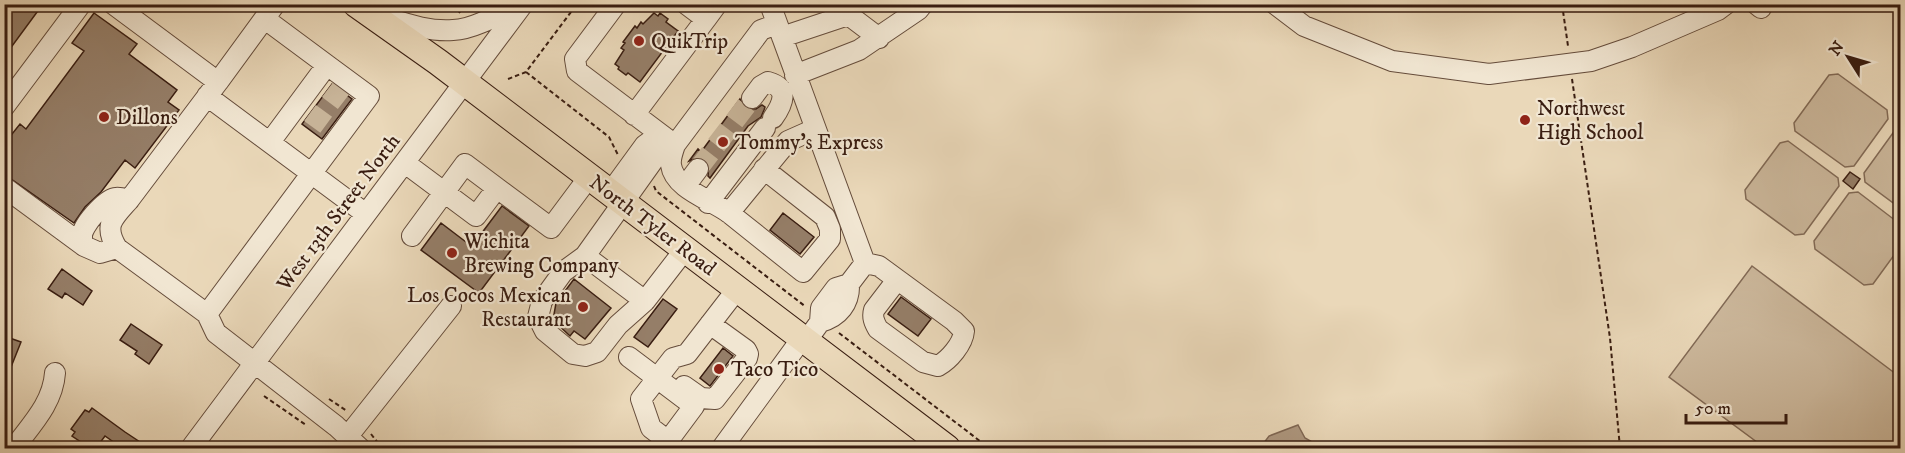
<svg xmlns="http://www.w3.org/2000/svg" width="1905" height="453" viewBox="0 0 1905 453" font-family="'IM FELL DW Pica',serif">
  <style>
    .green { fill: #ccb89c; stroke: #826a56; stroke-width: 1.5 }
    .water { fill: #ae9880; stroke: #7f6754; stroke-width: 1.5 }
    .building { fill: #957e68; stroke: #391d11; stroke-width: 1.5 }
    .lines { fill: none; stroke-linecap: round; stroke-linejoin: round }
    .minor-tunnel { stroke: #c7b397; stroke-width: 20; stroke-dasharray: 20 10; stroke-linecap: butt }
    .minor-casing { stroke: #654c3b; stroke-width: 22 }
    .major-casing { stroke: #391d11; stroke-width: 28 }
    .path { stroke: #391d11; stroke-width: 2; stroke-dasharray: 4.5 3; stroke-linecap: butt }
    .minor { stroke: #f1e6d2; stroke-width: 20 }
    .major { stroke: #ead8b9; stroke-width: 26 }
    .poi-dot { fill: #8f2418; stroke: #f1e6d2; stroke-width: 2 }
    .labels { text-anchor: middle; stroke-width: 4.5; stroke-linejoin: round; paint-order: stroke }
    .poi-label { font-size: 21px; fill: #391d11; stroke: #f1e6d2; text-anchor: start }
    .street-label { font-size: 21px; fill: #391d11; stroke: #f1e6d2 }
  </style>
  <rect width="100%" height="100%" fill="#ead8b9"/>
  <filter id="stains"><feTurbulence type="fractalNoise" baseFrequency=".00333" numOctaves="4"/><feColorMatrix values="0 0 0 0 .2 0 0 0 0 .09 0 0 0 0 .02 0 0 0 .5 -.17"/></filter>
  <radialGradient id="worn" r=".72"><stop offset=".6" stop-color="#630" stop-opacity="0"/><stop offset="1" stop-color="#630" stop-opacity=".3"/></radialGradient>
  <!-- green -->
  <path class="green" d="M1838,74L1887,110L1888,119L1854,166L1845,167L1795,131L1794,123L1829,75Z
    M1898,126H1900V208L1865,182L1864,173Z
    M1788,141L1838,178L1839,186L1804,234L1795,235L1746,199L1745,190L1780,143Z
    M1858,192L1900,224V247L1873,284L1864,285L1815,249L1814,241L1849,193Z
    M1752,266L1900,377V445L1898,448H1765L1669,377Z"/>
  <!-- water -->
  <path class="water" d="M1298,425L1305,438L1314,443L1317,448H1260L1269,436Z"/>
  <!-- building -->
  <path class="building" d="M4,4H43L4,57Z
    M94,13L137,44L129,54L177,90L168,102L179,110L135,168L125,160L101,192L85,207L74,223L4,174V144L20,124L26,129L84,51L72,43Z
    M654,13L658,16L660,13L668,19L666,22L678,31L640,82L628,73L626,75L618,69L619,67L615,64L624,50L621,48L625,43L623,42L635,26L637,28L641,22L643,24Z
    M332,84L352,99L322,139L302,124Z
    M740,99L745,108L756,109L762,105L765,107L764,110L761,117L748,126L710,178L708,176L709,165L706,160L699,157L689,161L698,149L701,152Z
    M1850,172L1860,179L1853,189L1843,181Z
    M502,206L529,226L479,293L421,250L441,223L466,242L478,238Z
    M783,213L814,237L800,254L770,230Z
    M62,269L92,291L83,305L65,293L62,298L48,289Z
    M574,279L611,308L585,339L574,331L570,336L553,320L556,303Z
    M901,297L931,319L918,336L888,314Z
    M663,299L677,309L648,347L634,337Z
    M131,324L162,345L149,364L135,354L137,351L120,340Z
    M4,336L21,342L5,382H4Z
    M723,348L733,356L710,386L700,378Z
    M92,408L125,432L149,448H122L105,436L96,448H90L72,436L75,432L71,429L85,410L89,412Z"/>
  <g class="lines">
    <!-- minor-tunnel -->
    <path class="minor-tunnel" d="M328,89L349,105
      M310,113L332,129
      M698,169L752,98"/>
    <defs>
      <path id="minor" d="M113,4L218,82L275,4
        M616,4L575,59L577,71L675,145L761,30L777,24
        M770,4L865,263L849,284L836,288L821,308L820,322L807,340
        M834,4L879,38
        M1275,4L1304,26L1392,61L1489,74L1591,61L1632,47L1718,10L1726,4
        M1756,4L1761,8
        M381,16C404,23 428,32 453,30C475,29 499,14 518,4
        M265,19L327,65L270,142
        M706,19L717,4
        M782,37L848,15
        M795,75L859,50L918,10L923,4
        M218,82L129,200C113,218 103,225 117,248L207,314L216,333L336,426L360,448
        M207,96L366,214
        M752,98L761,86L768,82C790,88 783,104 773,118
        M4,107L81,4
        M634,115L706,19L686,4
        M660,134L657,155L585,256L645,301L686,248
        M675,145C673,151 670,159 671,165C674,189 712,200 729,213L788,141L815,129
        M405,163L476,216L497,188L551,228L589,177
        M686,185L698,169
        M4,187L84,246L100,253L117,248
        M610,193L645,145L660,134
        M708,203L765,128
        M729,213L803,272L830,239V229L825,217L764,169
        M412,236L465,164L497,188
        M84,246C83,243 82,240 82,237C81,226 105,200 115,198C120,197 125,199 129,200
        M585,256L563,272L542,301L538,317L545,331L573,354L585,356L597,352L618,325L645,301
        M865,263L879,266L954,321L964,331C963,344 949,360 938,366L923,362L878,329C874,322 872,317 874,310L897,280
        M207,314L369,96L327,65
        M820,322C839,317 850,303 849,284
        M629,357L694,406L668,441L651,428L641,399L673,358L687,354L738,288
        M684,386L701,398L715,399L747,358L748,354L746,350L710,324
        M348,436L451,306
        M14,448C31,425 53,403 55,373
        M191,448L523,4
        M722,448L803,337"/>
      <path id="major" d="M356,4L438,62L947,448"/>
    </defs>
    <!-- minor casing -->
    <use href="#minor" class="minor-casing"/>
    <!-- major casing -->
    <use href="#major" class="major-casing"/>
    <!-- path -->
    <path class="path" d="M1562,4L1568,46
      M459,13L465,4
      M526,72L609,137L618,155
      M508,79L526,72L577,4
      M1572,79L1610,338L1620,448
      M654,186L656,191L806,307
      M839,333L989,448
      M264,396L306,425
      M329,399L347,411
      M371,434L382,448"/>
    <!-- minor -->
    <use href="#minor" class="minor"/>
    <!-- major -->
    <use href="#major" class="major"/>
  </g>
  <!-- markers -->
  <g class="poi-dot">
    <circle cx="639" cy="41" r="6"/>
    <circle cx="104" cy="117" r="6"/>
    <circle cx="1525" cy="120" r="6"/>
    <circle cx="723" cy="142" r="6"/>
    <circle cx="452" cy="253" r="6"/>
    <circle cx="583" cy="307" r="6"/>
    <circle cx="719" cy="369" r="6"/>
  </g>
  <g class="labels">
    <!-- poi labels -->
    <g class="poi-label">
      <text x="651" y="48">QuikTrip</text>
      <text x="1537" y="115">Northwest<tspan x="1537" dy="24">High School</tspan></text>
      <text x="116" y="124">Dillons</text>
      <text x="735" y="149">Tommy's Express</text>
      <text x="464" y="248">Wichita<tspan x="464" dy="24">Brewing Company</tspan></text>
      <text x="571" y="302" text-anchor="end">Los Cocos Mexican<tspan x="571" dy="24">Restaurant</tspan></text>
      <text x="731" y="376">Taco Tico</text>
    </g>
    <!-- street labels -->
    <g class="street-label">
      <text transform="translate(338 212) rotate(-53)" y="7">West 13th Street North</text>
      <text transform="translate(653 225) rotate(37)" y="7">North Tyler Road</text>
    </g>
  </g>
  <!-- margin -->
  <rect width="1905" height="453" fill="none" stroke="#ead8b9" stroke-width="24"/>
  <rect x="6" y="6" width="1893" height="441" fill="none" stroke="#391d11" stroke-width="3"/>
  <rect x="12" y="12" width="1881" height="429" fill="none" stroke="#391d11" stroke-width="1.5"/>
  <!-- north arrow -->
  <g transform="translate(1848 57) rotate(307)" stroke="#f1e6d2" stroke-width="4.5" paint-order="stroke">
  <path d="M0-4.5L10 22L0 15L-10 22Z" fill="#391d11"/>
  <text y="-9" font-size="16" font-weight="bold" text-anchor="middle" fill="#391d11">N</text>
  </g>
  <!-- scale -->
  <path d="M1686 414v9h100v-9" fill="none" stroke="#391d11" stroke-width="3"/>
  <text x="1695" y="414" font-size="18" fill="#391d11" stroke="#f1e6d2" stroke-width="4.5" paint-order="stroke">50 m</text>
  <rect width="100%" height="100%" filter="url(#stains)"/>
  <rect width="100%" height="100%" fill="url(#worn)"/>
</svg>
